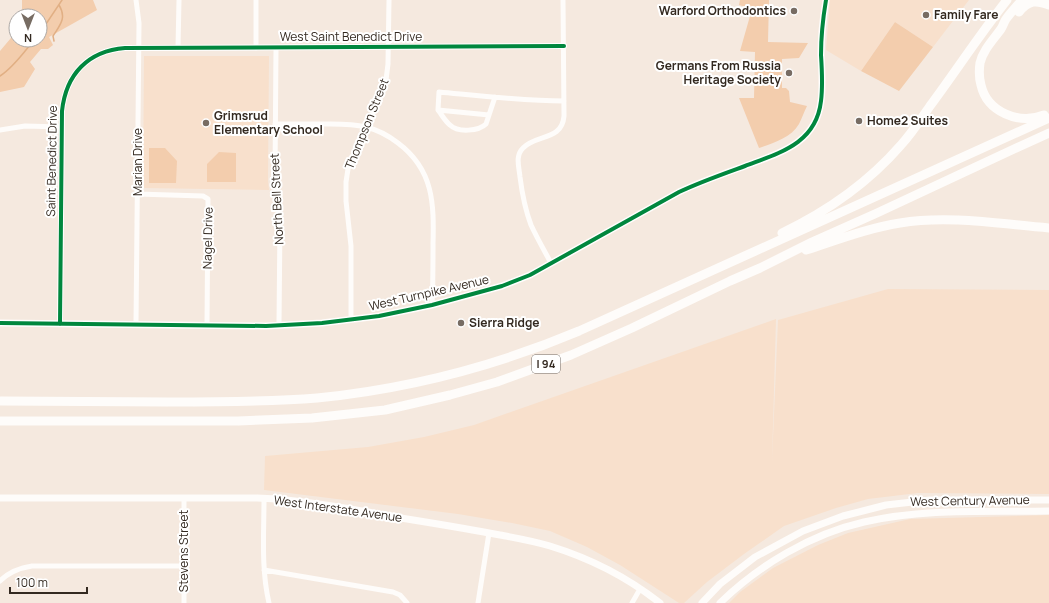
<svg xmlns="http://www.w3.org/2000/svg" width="1049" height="603" viewBox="0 0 1049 603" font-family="Manrope,sans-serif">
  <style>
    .built { fill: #f8e0cc }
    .green { fill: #f3cdad }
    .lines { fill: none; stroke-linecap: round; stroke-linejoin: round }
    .stream { stroke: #e1af84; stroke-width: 1.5 }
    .street { stroke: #fefcfa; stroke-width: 5 }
    .secondary { stroke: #fefcfa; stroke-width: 7 }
    .highway { stroke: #fefcfa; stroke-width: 9 }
    .cycleway-casing { stroke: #fff; stroke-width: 6 }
    .cycleway { stroke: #00873e; stroke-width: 4 }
    .poi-dot { fill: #776c63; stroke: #fff; stroke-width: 1.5 }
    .labels { text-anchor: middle; stroke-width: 4; stroke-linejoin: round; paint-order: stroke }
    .shield { fill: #fff; stroke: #706963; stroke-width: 1 }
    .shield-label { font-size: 11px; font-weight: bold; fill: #332920 }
    .poi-label { font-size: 12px; font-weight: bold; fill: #332920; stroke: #fff; text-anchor: start }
    .street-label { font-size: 12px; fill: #332920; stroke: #fff }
  </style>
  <rect width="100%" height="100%" fill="#f5e9df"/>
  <!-- built -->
  <path class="built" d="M830,0H969L933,47L895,22L861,71L826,50Z
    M144,56H269L268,180L269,190L143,188Z
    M888,289L1049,290V494L918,493L868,499L836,508L784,526L744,554L707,582L684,603H679L620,565L587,547L550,531L512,523L458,514L264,490L265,456L368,447L424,437L474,425L776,319L772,461L778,320Z
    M1049,515V603H729L740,592L773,568L818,545L848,533L910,519Z"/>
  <!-- green -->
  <path class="green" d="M22,0H93L97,10L49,37L53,45L48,49H41L30,62L35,69L24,87L0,92V51L16,32V40H40V16H22Z
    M740,0H769L768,42L808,43L799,58L782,59V88H786L789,91L790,102L807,106C804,112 802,118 799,124C791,138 773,143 759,148L739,98H754L755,52L740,51L752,9L739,5Z
    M895,22L933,47L899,91L861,71Z
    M149,148H165L177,161L176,183H149Z
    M219,152L236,153V182H207V164Z"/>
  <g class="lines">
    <!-- stream -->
    <path class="stream" d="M40,33L62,0
      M54,41L53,36C60,25 67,18 59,5
      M0,76C14,67 24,52 34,40"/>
    <!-- street -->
    <path class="street" d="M136,0L139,23L136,324
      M178,48L179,0
      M256,48V0
      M276,48L275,175L280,220L279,325
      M495,97L486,124C479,131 458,133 450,125C445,121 442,115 438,110L439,92C481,96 523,101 564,101
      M438,110L489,115
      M275,124C293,124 311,124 330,124C342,124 354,124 366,127C378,130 389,136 398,143C434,170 434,204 433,245C433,265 433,285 432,305
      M0,130L25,126L62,127
      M137,194L203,196L208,199L207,326
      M551,263C544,250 537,238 531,225C525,209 522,193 520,177C519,167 515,156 523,148C536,134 562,141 564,116L563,0
      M351,320V246L346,201V182L348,169L352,157L381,96L386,80L388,64L389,0
      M60,324L62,111C66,74 88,51 125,48L564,46
      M264,499C264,533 261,569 269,603
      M264,570L393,592L400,595L407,603
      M0,581C9,572 19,568 32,566H184
      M184,603V498
      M478,603L489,533
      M632,603L640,589"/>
    <!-- secondary -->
    <path class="secondary" d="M0,323L266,326L322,323L379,316L432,305L502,286L530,275L679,192C700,182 723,174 745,166C779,153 816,144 821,101C823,86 822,70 821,55C821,36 823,18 826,0
      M0,498H257C307,500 357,510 407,519C438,524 469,529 500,535C516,538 533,541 550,546C589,558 627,577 660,603
      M702,603L720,584L755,557L803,531L843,516L886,505L930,500H1049
      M720,603C759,565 811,534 864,522C924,508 988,512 1049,511"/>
    <!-- highway -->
    <path class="highway" d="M1022,0C1017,6 1011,12 1006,19C1004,22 1003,26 1001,29C993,40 983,50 980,63C979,70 979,78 981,85C987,112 1019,125 1044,115
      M1019,12C1029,0 1036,0 1049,5
      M782,233C828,211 868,183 901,145C912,133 921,119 930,106C956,71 980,34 1007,0
      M806,250C837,240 868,228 900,223C949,215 1000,224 1049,228
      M0,401C56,401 113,402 169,402C218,402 268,402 317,398C407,389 496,366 579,331L1049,118
      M0,421H238L312,418L385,410L450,395L497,382L571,355L632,328L730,281L760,268L812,242L877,213L1014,149L1049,133"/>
    <defs>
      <path id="cycleway" d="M0,323L266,326L322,323L379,316L432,305L502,286L530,275L679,192C700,182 723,174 745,166C779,153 816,144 821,101C823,86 822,70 821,55C821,36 823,18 826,0
        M60,324L62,111C66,74 88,51 125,48L564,46"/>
    </defs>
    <!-- cycleway casing -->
    <use href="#cycleway" class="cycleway-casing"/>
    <!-- cycleway -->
    <use href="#cycleway" class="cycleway"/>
  </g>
  <!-- markers -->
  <g class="poi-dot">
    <circle cx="794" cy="11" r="4"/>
    <circle cx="926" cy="15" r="4"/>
    <circle cx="789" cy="73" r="4"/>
    <circle cx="859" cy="121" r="4"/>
    <circle cx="206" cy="123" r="4"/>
    <circle cx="461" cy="323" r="4"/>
  </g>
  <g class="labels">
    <!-- shield labels -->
    <rect class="shield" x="532" y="355" width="28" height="18" rx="3"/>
    <g class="shield-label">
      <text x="546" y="368">I 94</text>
    </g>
    <!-- poi labels -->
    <g class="poi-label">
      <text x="786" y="15" text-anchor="end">Warford Orthodontics</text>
      <text x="934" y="19">Family Fare</text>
      <text x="781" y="70" text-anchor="end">Germans From Russia<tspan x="781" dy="14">Heritage Society</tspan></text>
      <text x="214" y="120">Grimsrud<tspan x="214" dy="14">Elementary School</tspan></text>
      <text x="867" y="125">Home2 Suites</text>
      <text x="469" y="327">Sierra Ridge</text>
    </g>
    <!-- street labels -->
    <g class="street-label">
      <text x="351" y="41">West Saint Benedict Drive</text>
      <text transform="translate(367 124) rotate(-68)" y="4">Thompson Street</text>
      <text transform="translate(52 161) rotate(-89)" y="4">Saint Benedict Drive</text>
      <text transform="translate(138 162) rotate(-90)" y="4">Marian Drive</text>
      <text transform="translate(277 199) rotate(-93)" y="4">North Bell Street</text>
      <text transform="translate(208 238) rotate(-89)" y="4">Nagel Drive</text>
      <text transform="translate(429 293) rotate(-13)" y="4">West Turnpike Avenue</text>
      <text transform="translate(970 501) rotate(-1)" y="4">West Century Avenue</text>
      <text transform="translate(338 509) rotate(8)" y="4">West Interstate Avenue</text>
      <text transform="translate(184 551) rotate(-90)" y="4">Stevens Street</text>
    </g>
  </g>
  <!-- north arrow -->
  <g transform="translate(28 28) rotate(180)"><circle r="19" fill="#ffffff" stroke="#ada9a6"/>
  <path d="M0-3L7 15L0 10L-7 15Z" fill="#776c63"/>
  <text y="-6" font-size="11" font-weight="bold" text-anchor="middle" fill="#332920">N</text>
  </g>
  <!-- scale -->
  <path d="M10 587v6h77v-6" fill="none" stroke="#332920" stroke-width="2"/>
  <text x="16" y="587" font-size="12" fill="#332920" stroke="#ffffff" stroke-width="3" paint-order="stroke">100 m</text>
</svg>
